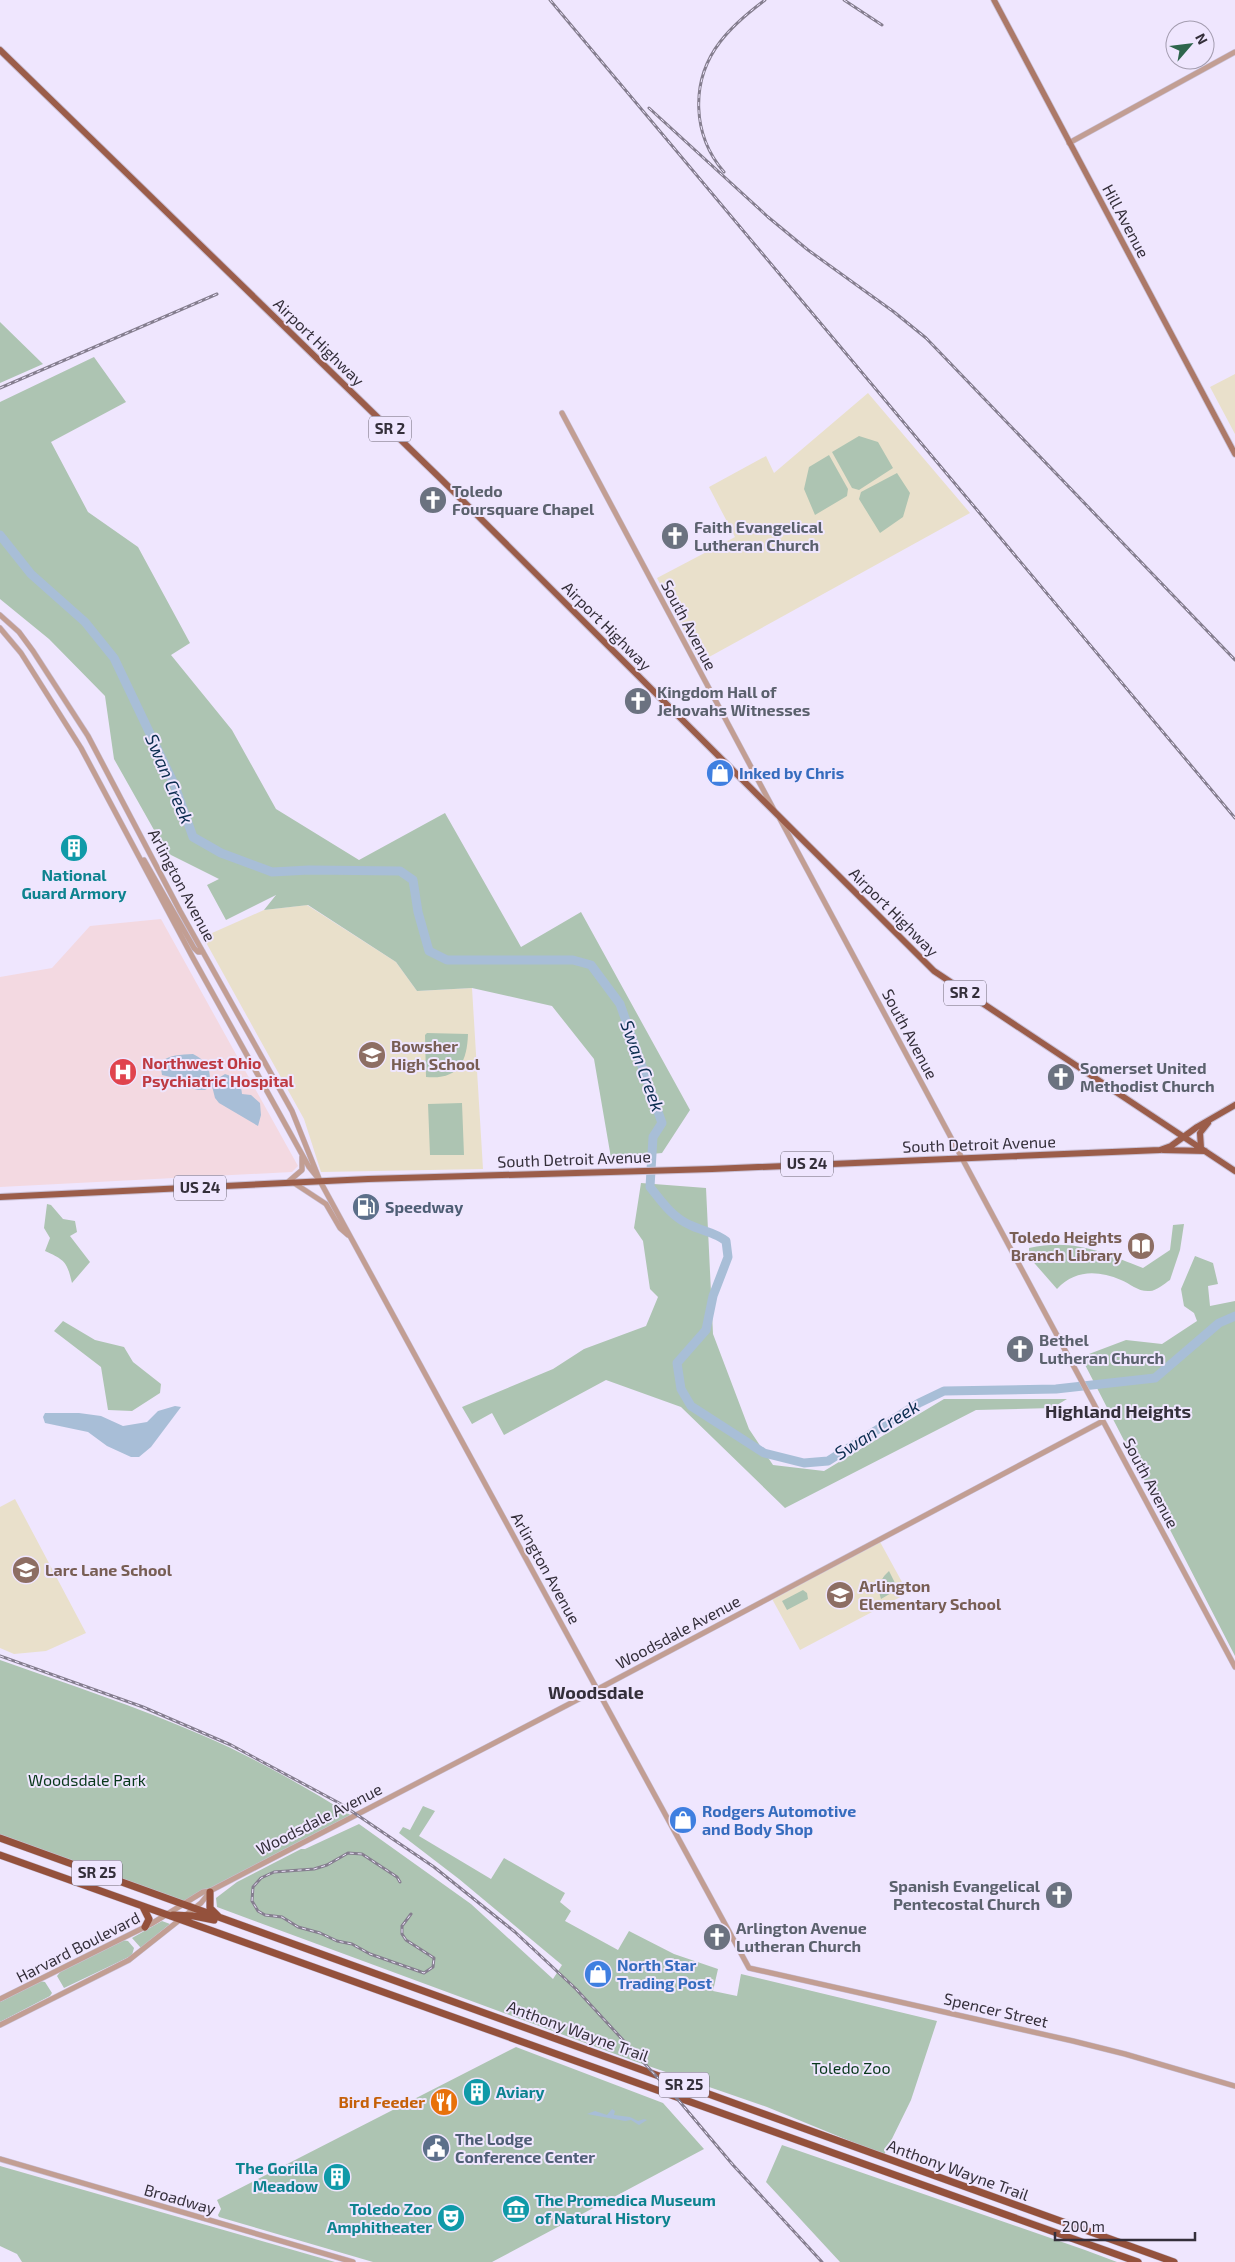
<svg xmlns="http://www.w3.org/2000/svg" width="1235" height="2262" viewBox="0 0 1235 2262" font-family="'Exo 2',sans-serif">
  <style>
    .education { fill: #e9e0cb }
    .medical { fill: #f3d9e1 }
    .green { fill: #adc4b2 }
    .water { fill: #a8bed7 }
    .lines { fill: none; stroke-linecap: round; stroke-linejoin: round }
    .river { stroke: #a8bed7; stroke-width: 9 }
    .tertiary-casing { stroke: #cac1d7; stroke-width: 6 }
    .secondary-casing { stroke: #cac1d7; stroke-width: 7 }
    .primary-casing { stroke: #cac1d7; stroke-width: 8 }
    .trunk-casing { stroke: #cac1d7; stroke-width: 8 }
    .tertiary { stroke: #c29e93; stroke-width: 5 }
    .secondary { stroke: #ac7968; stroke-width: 5.5 }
    .primary { stroke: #9b5d4a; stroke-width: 6 }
    .trunk { stroke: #94513c; stroke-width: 7 }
    .rail-casing { stroke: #857e8f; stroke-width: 3 }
    .rail { stroke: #efe6fe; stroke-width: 1; stroke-dasharray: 4; stroke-linecap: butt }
    .labels { text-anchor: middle; stroke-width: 4; stroke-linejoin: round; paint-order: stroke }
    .shield { fill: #efe6fe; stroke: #6c6675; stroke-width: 1 }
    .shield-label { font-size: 15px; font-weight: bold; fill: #342f3a }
    .street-label { font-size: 16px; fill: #342f3a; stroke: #efe6fe }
    .worship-label { font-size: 16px; font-weight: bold; fill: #5b616d; stroke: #efe6fe; text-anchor: start }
    .shop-label { font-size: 16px; font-weight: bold; fill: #366cbe; stroke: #efe6fe; text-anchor: start }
    .culture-label { font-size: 16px; font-weight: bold; fill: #0d838f; stroke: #efe6fe; text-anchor: start }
    .education-label { font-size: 16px; font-weight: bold; fill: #785e54; stroke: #efe6fe; text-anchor: start }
    .health-label { font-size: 16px; font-weight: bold; fill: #be3a42; stroke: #efe6fe; text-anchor: start }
    .service-label { font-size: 16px; font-weight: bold; fill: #4e5e75; stroke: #efe6fe; text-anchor: start }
    .park-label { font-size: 16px; fill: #07371a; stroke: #efe6fe }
    .food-label { font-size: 16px; font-weight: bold; fill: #c56008; stroke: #efe6fe; text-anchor: end }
    .water-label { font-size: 18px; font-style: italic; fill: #0c2e50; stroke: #efe6fe }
    .neighbourhood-label { font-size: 18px; font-weight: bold; fill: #342f3a; stroke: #efe6fe }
  </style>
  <rect width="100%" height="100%" fill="#efe6fe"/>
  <!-- education -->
  <path class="education" d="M1235,374V434L1210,387Z
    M868,393L970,513L700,662L657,578L735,537L709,487L766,456L774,473Z
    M307,905L396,962L417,991L472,988L483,1169L321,1172L304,1119L203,937L264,910Z
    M15,1499L86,1633L46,1651L14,1654L0,1648V1507Z
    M879,1540L908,1593L800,1650L771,1597Z"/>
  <!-- medical -->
  <path class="medical" d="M161,919L298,1166L292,1172L0,1187V977L52,968L90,926Z"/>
  <!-- green -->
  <path class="green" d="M0,322L43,364L0,383Z
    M94,357L126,402L51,442L88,512L138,547L190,643L171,655L232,730L276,809L359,860L445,813L521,947L581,912L690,1110L662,1153L611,1158L594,1059L552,1006L472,988L417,991L396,962L308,905L264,910L276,895L226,920L207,885L219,879L167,853L114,759L105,696L49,639L0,599V402Z
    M859,436L878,442L893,468L859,490L852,488L832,452Z
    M829,455L848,489L847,496L815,515L804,489L809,467Z
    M897,473L910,493L903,517L880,533L859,499L861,492Z
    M427,1033L468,1034C467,1063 458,1080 426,1077L425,1035Z
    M462,1103L464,1155H430L428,1104Z
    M641,1183L706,1188L713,1334L749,1429L773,1465L824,1471L944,1399H1067L1052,1408L976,1410L785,1508L681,1407L606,1380L504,1435L492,1413L472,1424L462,1407L553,1369L584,1349L646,1326L658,1297L650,1289L643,1241L634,1228Z
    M47,1204L51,1205L63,1219L75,1221L77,1232L70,1236L90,1262L72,1283C67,1262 65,1260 45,1251L50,1238L44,1228Z
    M1184,1224L1180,1250L1170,1280C1164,1284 1156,1291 1150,1291C1138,1292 1131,1284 1121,1280C1097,1270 1075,1270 1057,1289L1029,1257V1248C1073,1238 1103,1252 1143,1268L1170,1250L1173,1225Z
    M1195,1256L1213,1263L1218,1284L1208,1286L1210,1306L1235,1301V1656L1081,1357L1126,1340L1162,1344L1197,1321L1194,1313L1184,1306L1181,1289Z
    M63,1321L95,1340L124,1347L133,1362L161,1384L160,1393L132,1411L108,1410L101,1367L54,1331Z
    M889,1571L898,1589L881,1599C877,1588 880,1579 889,1571Z
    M803,1590L807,1593L808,1599L787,1610L782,1601Z
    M0,1660C68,1684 138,1707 204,1736C255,1758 304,1786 352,1816L182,1903L0,1839Z
    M423,1806L435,1811L419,1836L491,1879L504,1858L565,1893L560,1902L571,1911L565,1921L618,1950L629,1931L674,1954L718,1969L713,1991L737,1996L741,1974L937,2021L911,2100L884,2155L767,2107L634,2061L217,1907L216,1898L237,1882L301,1849H305L359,1824L471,1904L553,1979L562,1965L459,1879L399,1833L403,1827L410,1830Z
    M162,1921L170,1924L141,1948L132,1938Z
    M122,1940L128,1941L134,1948L132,1955L129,1957L64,1988L57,1976L61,1971Z
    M40,1981L45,1982L52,1993L50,1996L0,2022V2002Z
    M516,2047L663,2103L704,2149L492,2262H373L219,2217L218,2215L221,2209L217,2200Z
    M782,2145L1085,2250L1117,2262H840L766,2182Z
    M0,2166L335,2262H22L17,2254L0,2246Z"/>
  <!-- water -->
  <path class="water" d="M193,1054C206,1061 210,1066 210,1080L214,1081L225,1074C237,1078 241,1082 242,1094L251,1095L260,1103L261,1115L258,1126L219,1103L215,1098L212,1086L205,1090H198L187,1087L179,1079L162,1075L160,1063C169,1054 181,1055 193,1054Z
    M175,1406L181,1407L151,1447L139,1457H131L107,1446L88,1432L45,1423L43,1417L45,1413H79L101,1416L123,1426L147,1422L158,1411Z
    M612,2109L615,2111L614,2115L630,2117L638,2121L644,2119L647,2120L639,2125L631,2120L625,2121L587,2114L595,2111L607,2115Z"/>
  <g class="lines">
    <!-- river -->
    <path class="river" d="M0,535L31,574L85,622L114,658L175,786L193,837L221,853L272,872L309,870L400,871L413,880L418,912L429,951L447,960H573L591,965L620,1004L662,1123L653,1137L650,1187C662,1202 672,1217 690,1225C702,1231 715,1232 726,1241L728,1257L713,1296L706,1330L677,1363L681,1389L691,1406L764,1453L804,1463L828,1461L919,1403L944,1391L1056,1389L1155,1378L1219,1323L1235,1316"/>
    <defs>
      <path id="tertiary" d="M1069,143L1235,52
        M562,413L774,810
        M0,615L19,632L33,651L88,736L180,911L292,1111L320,1181L749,1968L1073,2041L1125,2054L1235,2086
        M0,628L21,653L81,748L193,958L309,1167L317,1177
        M780,819L1235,1667
        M144,860L194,948L198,952H203
        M288,1182L302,1170V1157
        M294,1183L326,1204L340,1228L348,1235
        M0,1999L151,1924L203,1892L210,1891L598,1689L1103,1421
        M0,2025L129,1960L201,1903L209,1893
        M0,2159L353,2262"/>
      <path id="secondary" d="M994,0L1235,454"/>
      <path id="primary" d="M0,50L441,479L934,971L1235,1171
        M1201,1148L1200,1133L1208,1123
        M1163,1150L1205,1151
        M0,1197L368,1179L712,1169L1160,1150L1171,1146L1197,1127L1235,1105"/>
      <path id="trunk" d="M0,1838L1174,2262
        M0,1855L1138,2262
        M210,1892V1908L218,1916
        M143,1907L149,1919L145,1927
        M173,1915L194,1916L214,1920"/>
    </defs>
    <!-- tertiary casing -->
    <use href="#tertiary" class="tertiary-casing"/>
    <!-- secondary casing -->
    <use href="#secondary" class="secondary-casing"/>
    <!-- primary casing -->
    <use href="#primary" class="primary-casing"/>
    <!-- trunk casing -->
    <use href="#trunk" class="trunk-casing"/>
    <!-- tertiary -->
    <use href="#tertiary" class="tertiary"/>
    <!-- secondary -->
    <use href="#secondary" class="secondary"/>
    <!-- primary -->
    <use href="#primary" class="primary"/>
    <!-- trunk -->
    <use href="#trunk" class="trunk"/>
    <defs>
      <path id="rail" d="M550,0L1235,818
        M844,0L882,25
        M649,108L768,217L808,250L894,312L926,338L1235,660
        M724,172C692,135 690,81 720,42C732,26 749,12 765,0
        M0,388L217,294
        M0,1656L143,1707L231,1745L341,1804L434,1867L515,1932L576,1989L680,2102L733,2165L822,2262
        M400,1882L397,1877L362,1854L348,1853L327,1865L314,1869L274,1872L261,1878L253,1887L252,1901L258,1911L265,1915L282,1917L298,1927L320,1933L337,1941L352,1944L370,1954L424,1973L433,1967L434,1958L406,1940L402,1934V1926L411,1914"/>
    </defs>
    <!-- rail casing -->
    <use href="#rail" class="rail-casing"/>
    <!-- rail -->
    <use href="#rail" class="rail"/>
  </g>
  <!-- icons -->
  <defs>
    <symbol id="church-disc" viewBox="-11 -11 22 22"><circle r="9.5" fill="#6b7280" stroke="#efe6fe"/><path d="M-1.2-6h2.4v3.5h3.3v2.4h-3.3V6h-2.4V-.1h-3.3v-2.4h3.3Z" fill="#fff"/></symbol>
    <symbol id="shop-disc" viewBox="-11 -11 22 22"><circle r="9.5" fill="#3f7fe0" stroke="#efe6fe"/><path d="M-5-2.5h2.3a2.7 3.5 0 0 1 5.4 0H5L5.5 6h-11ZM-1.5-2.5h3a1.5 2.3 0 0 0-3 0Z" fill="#fff"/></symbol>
    <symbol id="building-disc" viewBox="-11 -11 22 22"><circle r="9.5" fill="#0f9aa8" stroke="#efe6fe"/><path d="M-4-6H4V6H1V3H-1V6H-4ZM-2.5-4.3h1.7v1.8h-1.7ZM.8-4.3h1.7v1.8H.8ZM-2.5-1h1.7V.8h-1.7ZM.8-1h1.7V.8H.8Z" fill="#fff"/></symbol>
    <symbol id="school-disc" viewBox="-11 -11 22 22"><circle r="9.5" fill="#8d6e63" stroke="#efe6fe"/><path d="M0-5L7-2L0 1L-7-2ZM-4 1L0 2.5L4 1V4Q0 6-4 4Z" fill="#fff"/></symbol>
    <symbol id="hospital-disc" viewBox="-11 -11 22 22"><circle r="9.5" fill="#e0444e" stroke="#efe6fe"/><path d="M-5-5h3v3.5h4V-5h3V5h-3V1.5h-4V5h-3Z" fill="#fff"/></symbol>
    <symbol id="fuel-disc" viewBox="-11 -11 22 22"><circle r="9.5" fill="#5c6f8a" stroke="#efe6fe"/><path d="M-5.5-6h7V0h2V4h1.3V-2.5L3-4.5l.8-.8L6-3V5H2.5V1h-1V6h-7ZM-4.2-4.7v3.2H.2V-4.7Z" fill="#fff"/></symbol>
    <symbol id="library-disc" viewBox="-11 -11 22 22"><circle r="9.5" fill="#8d6e63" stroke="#efe6fe"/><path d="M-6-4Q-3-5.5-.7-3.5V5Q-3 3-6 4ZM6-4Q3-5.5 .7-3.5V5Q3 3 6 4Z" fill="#fff"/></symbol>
    <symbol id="restaurant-disc" viewBox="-11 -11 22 22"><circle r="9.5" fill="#e8710a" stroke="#efe6fe"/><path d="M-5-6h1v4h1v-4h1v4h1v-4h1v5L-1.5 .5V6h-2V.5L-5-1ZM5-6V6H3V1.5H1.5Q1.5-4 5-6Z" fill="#fff"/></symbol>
    <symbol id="civic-disc" viewBox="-11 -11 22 22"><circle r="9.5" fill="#5c6f8a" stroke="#efe6fe"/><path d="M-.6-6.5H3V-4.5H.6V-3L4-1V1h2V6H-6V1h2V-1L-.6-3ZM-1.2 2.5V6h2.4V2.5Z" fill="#fff"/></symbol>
    <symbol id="museum-disc" viewBox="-11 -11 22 22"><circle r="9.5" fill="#0f9aa8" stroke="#efe6fe"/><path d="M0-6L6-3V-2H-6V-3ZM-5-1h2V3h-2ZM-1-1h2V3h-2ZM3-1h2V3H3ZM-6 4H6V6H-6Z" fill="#fff"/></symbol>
    <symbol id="theatre-disc" viewBox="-11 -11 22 22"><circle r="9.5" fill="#0f9aa8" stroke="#efe6fe"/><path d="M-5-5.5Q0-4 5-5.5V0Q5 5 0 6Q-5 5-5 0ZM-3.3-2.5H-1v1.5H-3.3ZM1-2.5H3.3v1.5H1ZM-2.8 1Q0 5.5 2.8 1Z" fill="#fff"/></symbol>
  </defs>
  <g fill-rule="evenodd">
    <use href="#church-disc" x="417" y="484" width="32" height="32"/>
    <use href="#church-disc" x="659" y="520" width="32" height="32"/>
    <use href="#church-disc" x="622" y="685" width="32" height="32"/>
    <use href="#shop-disc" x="704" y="757" width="32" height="32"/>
    <use href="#building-disc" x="58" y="832" width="32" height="32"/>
    <use href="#school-disc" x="356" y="1039" width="32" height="32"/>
    <use href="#hospital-disc" x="107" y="1056" width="32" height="32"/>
    <use href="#church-disc" x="1045" y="1061" width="32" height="32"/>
    <use href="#fuel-disc" x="350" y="1191" width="32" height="32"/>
    <use href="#library-disc" x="1125" y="1230" width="32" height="32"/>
    <use href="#church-disc" x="1004" y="1333" width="32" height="32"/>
    <use href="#school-disc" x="10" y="1554" width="32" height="32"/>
    <use href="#school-disc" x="824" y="1579" width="32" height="32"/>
    <use href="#shop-disc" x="667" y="1804" width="32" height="32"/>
    <use href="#church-disc" x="1043" y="1879" width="32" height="32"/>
    <use href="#church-disc" x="701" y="1921" width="32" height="32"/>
    <use href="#shop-disc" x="582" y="1958" width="32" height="32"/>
    <use href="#building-disc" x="461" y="2076" width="32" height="32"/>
    <use href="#restaurant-disc" x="428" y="2086" width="32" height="32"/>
    <use href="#civic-disc" x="420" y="2132" width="32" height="32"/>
    <use href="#building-disc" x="321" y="2161" width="32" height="32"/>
    <use href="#museum-disc" x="500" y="2193" width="32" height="32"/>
    <use href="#theatre-disc" x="435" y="2202" width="32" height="32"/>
  </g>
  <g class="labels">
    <!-- shield labels -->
    <g class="shield">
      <rect x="369" y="416.5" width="42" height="25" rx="4"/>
      <rect x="944" y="980.5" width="42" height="25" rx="4"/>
      <rect x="781" y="1151.5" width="52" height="25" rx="4"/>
      <rect x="174" y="1175.5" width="52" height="25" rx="4"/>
      <rect x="72" y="1860.5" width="50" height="25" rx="4"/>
      <rect x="659" y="2072.5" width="50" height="25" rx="4"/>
    </g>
    <g class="shield-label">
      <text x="390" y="434">SR 2</text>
      <text x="965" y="998">SR 2</text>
      <text x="807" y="1169">US 24</text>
      <text x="200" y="1193">US 24</text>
      <text x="97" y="1878">SR 25</text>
      <text x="684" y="2090">SR 25</text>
    </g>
    <!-- street labels -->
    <g class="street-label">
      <text transform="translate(1126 221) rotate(62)" y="6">Hill Avenue</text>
      <text transform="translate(319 342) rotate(44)" y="6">Airport Highway</text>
      <text transform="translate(689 625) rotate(62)" y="6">South Avenue</text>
      <text transform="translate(607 626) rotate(45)" y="6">Airport Highway</text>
      <text transform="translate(182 885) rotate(62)" y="6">Arlington Avenue</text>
      <text transform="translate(894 912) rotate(45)" y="6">Airport Highway</text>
      <text transform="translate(910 1034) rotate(62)" y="6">South Avenue</text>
      <text transform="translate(979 1144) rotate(-2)" y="6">South Detroit Avenue</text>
      <text transform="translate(574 1159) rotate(-2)" y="6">South Detroit Avenue</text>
      <text transform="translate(1151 1483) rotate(62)" y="6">South Avenue</text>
      <text transform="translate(546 1568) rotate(61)" y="6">Arlington Avenue</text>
      <text transform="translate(678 1632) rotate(-28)" y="6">Woodsdale Avenue</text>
      <text transform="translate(319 1819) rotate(-27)" y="6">Woodsdale Avenue</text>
      <text transform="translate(78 1947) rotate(-27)" y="6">Harvard Boulevard</text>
      <text transform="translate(996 2010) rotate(13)" y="6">Spencer Street</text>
      <text transform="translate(578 2031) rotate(20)" y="6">Anthony Wayne Trail</text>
      <text transform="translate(958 2170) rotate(20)" y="6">Anthony Wayne Trail</text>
      <text transform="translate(180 2199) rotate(16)" y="6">Broadway</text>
    </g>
    <!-- worship labels -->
    <g class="worship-label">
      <text x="452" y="497">Toledo<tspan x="452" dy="18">Foursquare Chapel</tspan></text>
      <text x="694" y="533">Faith Evangelical<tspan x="694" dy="18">Lutheran Church</tspan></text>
      <text x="657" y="698">Kingdom Hall of<tspan x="657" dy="18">Jehovahs Witnesses</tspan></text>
      <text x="1080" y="1074">Somerset United<tspan x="1080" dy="18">Methodist Church</tspan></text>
      <text x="1039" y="1346">Bethel<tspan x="1039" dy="18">Lutheran Church</tspan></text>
      <text x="1040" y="1892" text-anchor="end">Spanish Evangelical<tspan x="1040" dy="18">Pentecostal Church</tspan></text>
      <text x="736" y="1934">Arlington Avenue<tspan x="736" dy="18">Lutheran Church</tspan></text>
    </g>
    <!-- shop labels -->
    <g class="shop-label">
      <text x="739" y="779">Inked by Chris</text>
      <text x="702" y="1817">Rodgers Automotive<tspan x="702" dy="18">and Body Shop</tspan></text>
      <text x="617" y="1971">North Star<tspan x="617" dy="18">Trading Post</tspan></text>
    </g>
    <!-- culture labels -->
    <g class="culture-label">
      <text x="74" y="881" text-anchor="middle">National<tspan x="74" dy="18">Guard Armory</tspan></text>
      <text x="496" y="2098">Aviary</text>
      <text x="318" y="2174" text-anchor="end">The Gorilla<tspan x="318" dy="18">Meadow</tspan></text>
      <text x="535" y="2206">The Promedica Museum<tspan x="535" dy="18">of Natural History</tspan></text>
      <text x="432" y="2215" text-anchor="end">Toledo Zoo<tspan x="432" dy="18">Amphitheater</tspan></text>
    </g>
    <!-- education labels -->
    <g class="education-label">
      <text x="391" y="1052">Bowsher<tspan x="391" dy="18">High School</tspan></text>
      <text x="1122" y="1243" text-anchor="end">Toledo Heights<tspan x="1122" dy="18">Branch Library</tspan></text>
      <text x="45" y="1576">Larc Lane School</text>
      <text x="859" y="1592">Arlington<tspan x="859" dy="18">Elementary School</tspan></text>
    </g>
    <!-- health labels -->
    <g class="health-label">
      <text x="142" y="1069">Northwest Ohio<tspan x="142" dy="18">Psychiatric Hospital</tspan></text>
    </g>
    <!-- service labels -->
    <g class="service-label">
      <text x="385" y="1213">Speedway</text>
      <text x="455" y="2145">The Lodge<tspan x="455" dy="18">Conference Center</tspan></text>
    </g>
    <!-- park labels -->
    <g class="park-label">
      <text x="87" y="1786">Woodsdale Park</text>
      <text x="851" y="2074">Toledo Zoo</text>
    </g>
    <!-- food labels -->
    <g class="food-label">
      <text x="425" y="2108">Bird Feeder</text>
    </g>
    <!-- water labels -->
    <g class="water-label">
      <text transform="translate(169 779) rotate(67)" y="6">Swan Creek</text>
      <text transform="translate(642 1066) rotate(70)" y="6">Swan Creek</text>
      <text transform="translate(877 1430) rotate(-32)" y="6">Swan Creek</text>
    </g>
    <!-- neighbourhood labels -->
    <g class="neighbourhood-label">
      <text x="1118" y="1418">Highland Heights</text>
      <text x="596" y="1699">Woodsdale</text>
    </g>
  </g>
  <!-- north arrow -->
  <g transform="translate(1190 45) rotate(62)"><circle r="24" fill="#efe6fe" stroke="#a49db0"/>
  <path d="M0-4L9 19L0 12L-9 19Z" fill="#2e654c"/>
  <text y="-8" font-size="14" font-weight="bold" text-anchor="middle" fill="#342f3a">N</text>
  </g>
  <!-- scale -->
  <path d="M1055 2232v8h140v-8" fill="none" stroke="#342f3a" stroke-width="2.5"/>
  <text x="1062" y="2232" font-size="15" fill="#342f3a" stroke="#efe6fe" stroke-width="4" paint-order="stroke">200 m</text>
</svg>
